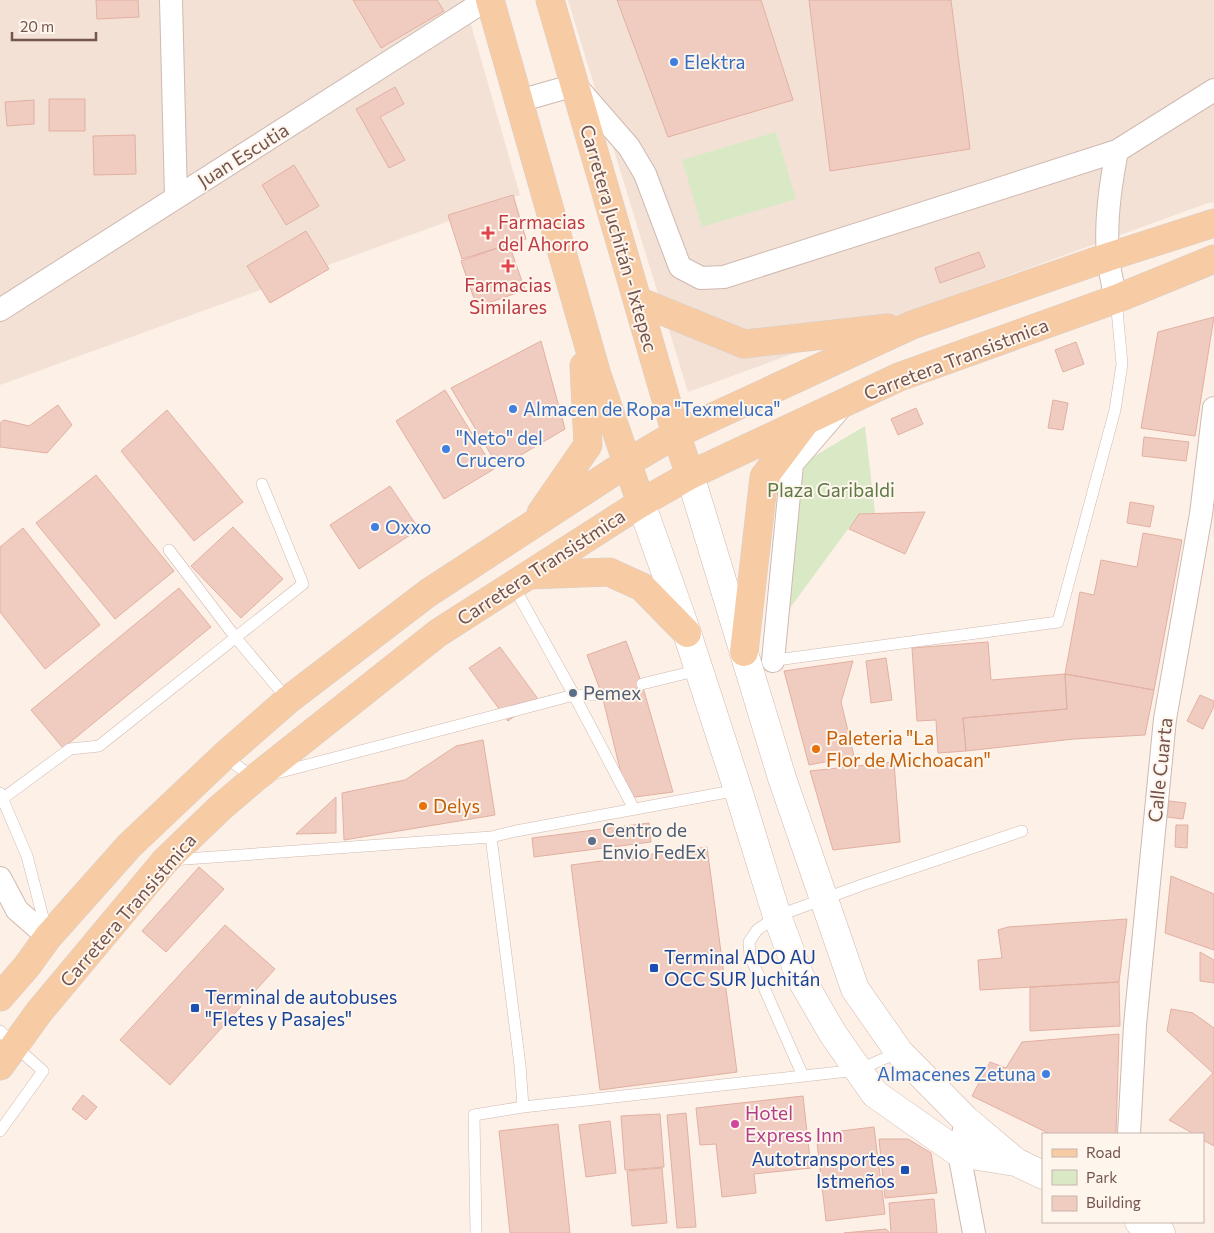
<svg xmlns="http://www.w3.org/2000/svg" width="1214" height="1233" viewBox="0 0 1214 1233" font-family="Commissioner,sans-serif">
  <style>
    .residential { fill: #f3e1d6 }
    .green { fill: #d9e9c6 }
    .building { fill: #f0ccc0; stroke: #e2b0a1 }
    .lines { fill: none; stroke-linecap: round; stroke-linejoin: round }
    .lane-casing { stroke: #cfb9b0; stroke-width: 12 }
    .street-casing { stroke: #cfb9b0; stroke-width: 24 }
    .secondary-casing { stroke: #d2b8ae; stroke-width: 29 }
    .primary-casing { stroke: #d8cfcd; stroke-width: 29 }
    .lane { stroke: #fff; stroke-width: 11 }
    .street { stroke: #fff; stroke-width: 22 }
    .secondary { stroke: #fff; stroke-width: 28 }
    .primary { stroke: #f7cba3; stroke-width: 28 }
    .shop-dot { fill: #3f7fe0; stroke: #fef5ed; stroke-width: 2 }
    .health-dot { fill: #e0444e; stroke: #fef5ed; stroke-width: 2 }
    .service-dot { fill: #5c6f8a; stroke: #fef5ed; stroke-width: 2 }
    .food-dot { fill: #e8710a; stroke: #fef5ed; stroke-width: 2 }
    .transit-dot { fill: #1a4fb4; stroke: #fef5ed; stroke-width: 2 }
    .hotel-dot { fill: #d1479c; stroke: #fef5ed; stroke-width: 2 }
    .labels { text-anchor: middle; stroke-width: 4; stroke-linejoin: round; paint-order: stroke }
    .shop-label { font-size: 19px; fill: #366cbe; stroke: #fef5ed; text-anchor: start }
    .street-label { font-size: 19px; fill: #74544c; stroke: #fef5ed }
    .health-label { font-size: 19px; fill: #be3a42; stroke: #fef5ed; text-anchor: start }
    .park-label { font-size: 19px; fill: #5d7944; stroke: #fef5ed }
    .service-label { font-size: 19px; fill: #4e5e75; stroke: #fef5ed; text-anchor: start }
    .food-label { font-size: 19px; fill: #c56008; stroke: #fef5ed; text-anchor: start }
    .transit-label { font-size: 19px; fill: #164399; stroke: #fef5ed; text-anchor: start }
    .hotel-label { font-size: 19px; fill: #b23c85; stroke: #fef5ed; text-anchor: start }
  </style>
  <rect width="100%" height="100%" fill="#fcf0e7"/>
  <!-- residential -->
  <path class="residential" d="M0,0H464L520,195L0,385Z
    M568,0H1214V202L1208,203L688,392Z"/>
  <!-- green -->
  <path class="green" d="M776,132L796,199L702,227L682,160Z
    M865,426L875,513L859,514L779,623L796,467Z"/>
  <!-- building -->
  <path class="building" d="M96,0H138L139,17L97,19Z
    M353,0H437L444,11L381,48Z
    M617,0H761L793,100L668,137Z
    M809,0H951L970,149L830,171Z
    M395,87L404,104L380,117L405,160L389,168L356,109Z
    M49,99H85V131H49Z
    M34,100V124L7,126L5,102Z
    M135,135L136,174L94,175L93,136Z
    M294,165L319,206L286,225L262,185Z
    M513,195L526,239L462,259L448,215Z
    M306,231L329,269L270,303L247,266Z
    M509,244L525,290L477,307L461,261Z
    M979,252L985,267L940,283L935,268Z
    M1214,317L1195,436L1141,428L1158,332Z
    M541,341L565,429L499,468L451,388Z
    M1076,342L1084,364L1063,372L1055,350Z
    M445,390L494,469L444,499L396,421Z
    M1053,400L1068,403L1063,430L1048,428Z
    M58,405L72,425L47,453L0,447V423L4,420L29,426Z
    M916,408L923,424L898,435L891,419Z
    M167,410L243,502L194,541L121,451Z
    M1144,437L1189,442L1186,461L1142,456Z
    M96,475L174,571L115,619L36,523Z
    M390,486L419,529L359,569L330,525Z
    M1130,502L1154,506L1150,527L1127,523Z
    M925,512L905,554L849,529L859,514Z
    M233,527L283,579L241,618L191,566Z
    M23,528L100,625L45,669L0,612V547Z
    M1143,533L1182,540L1154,690L1065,674L1080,592L1094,595L1101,560L1137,567Z
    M179,588L211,627L63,748L31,710Z
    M626,641L642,684L673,792L627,798L602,695L587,655Z
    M988,642L991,680L1065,674L1067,709L963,718L966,751L938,753L936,720L917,721L912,648Z
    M500,647L538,699L508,721L469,668Z
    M886,658L892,700L871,703L866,661Z
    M853,661L841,702L854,756L809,765L784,671Z
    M1065,674L1154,690L1145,735L1074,739L966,751L963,718L1067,709Z
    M1200,695L1214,701V706L1203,729L1187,721Z
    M483,740L495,815L344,840L342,793L405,780L456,746Z
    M894,762L900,842L833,850L810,771Z
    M336,797V833L296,834Z
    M1169,801L1186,803L1183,819L1167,817Z
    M649,823L651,842L534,857L532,838Z
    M1176,825H1188L1187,848L1175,847Z
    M707,847L737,1072L600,1090L571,865Z
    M199,867L224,889L166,952L142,931Z
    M1171,876L1214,894V950L1165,933Z
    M1127,919L1119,982L980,990L978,960L1002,958L998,930L1008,927Z
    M225,925L275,969L170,1085L120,1040Z
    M1200,952L1214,960V983L1200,981Z
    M1119,982L1120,1026L1030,1031V987Z
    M1171,1009L1193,1013L1214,1028V1146L1203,1140V1134H1194L1169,1120L1213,1073L1167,1031Z
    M1119,1034L1116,1134H1050L972,1096L990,1062L1006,1068L1022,1042Z
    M83,1095L97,1107L86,1120L72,1109Z
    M803,1096L811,1168L754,1174L756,1193L722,1197L716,1144L700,1145L696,1108Z
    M686,1113L696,1227L677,1228L667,1115Z
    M660,1114L664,1167L625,1170L621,1116Z
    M610,1121L616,1173L586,1177L579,1125Z
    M558,1124L570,1233H510L499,1131Z
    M874,1127L885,1214L826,1221L816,1134Z
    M879,1139H908L931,1153L937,1193L885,1198Z
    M662,1168L667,1223L632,1226L627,1171Z
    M934,1199L937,1233H891L889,1203Z
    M886,1229L890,1233H844Z"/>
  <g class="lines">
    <defs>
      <path id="lane" d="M169,550L236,638L288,700
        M513,585L574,695L634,809
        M769,661L1058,622L1115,410L1122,364L1116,299
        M642,684L699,670
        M224,756L255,779
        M273,774L574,695H602
        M738,790L516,831L491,837L520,1065L523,1107L858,1070L899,1052
        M0,793L27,856L47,933
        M2,799L70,749L99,746L303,584L262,484
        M171,860L491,837
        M0,1031L15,1046L43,1071L0,1131
        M803,1076L750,956L749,942L757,930L777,916L862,885L1022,831
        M476,1233L474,1115L523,1107"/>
      <path id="street" d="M171,0L176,197
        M519,101L575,85L629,147L645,174L680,267L701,278L724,277L1117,151
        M1116,299C1113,285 1109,270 1108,256C1105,221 1110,186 1117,151L1214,90
        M0,310L486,0
        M773,661L792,464L842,406
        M0,878L17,910L48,937
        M966,1120L959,1153L974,1233
        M1129,1134L1135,1025L1165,719L1201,514L1214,408"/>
      <path id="secondary" d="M690,475L782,778L855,989L899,1052L966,1120L1016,1162L1043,1175
        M641,503L687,633L738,790L777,916L800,977L833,1034L875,1094L959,1153L1015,1162
        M1139,1222L1161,1233"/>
      <path id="primary" d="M490,0L597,375L641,503
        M550,0L676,434L690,475
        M638,301L744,344L888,328
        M541,513L588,445L584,366
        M529,575L609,572L642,587L687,633
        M744,652L764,477L803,425
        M0,997L27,966L48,937L129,846L224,756L288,700L428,593L627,463L676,434L912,325L1108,257L1214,223
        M0,1066L39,1012L165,861L220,808L254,779L438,633L641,503L690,475L899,377L1116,299L1214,259"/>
    </defs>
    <!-- lane casing -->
    <use href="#lane" class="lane-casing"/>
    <!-- street casing -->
    <use href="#street" class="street-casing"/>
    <!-- secondary casing -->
    <use href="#secondary" class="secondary-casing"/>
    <!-- primary casing -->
    <use href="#primary" class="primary-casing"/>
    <!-- lane -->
    <use href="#lane" class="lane"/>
    <!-- street -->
    <use href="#street" class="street"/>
    <!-- secondary -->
    <use href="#secondary" class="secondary"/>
    <!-- primary -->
    <use href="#primary" class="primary"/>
  </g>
  <!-- markers -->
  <g class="shop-dot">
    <circle cx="674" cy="62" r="5"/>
    <circle cx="513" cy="409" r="5"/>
    <circle cx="446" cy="449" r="5"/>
    <circle cx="375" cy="527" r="5"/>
    <circle cx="1046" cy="1074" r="5"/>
  </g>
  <g class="health-dot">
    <path d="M485.5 225.5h5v5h5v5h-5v5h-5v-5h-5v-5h5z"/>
    <path d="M505.5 258.5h5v5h5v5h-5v5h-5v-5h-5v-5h5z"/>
  </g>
  <g class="service-dot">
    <circle cx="573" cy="693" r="5"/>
    <circle cx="592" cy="841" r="5"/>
  </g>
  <g class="food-dot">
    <circle cx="816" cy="749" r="5"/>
    <circle cx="423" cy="806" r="5"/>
  </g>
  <g class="transit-dot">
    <rect x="649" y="963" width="10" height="10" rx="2.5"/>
    <rect x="190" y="1003" width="10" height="10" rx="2.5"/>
    <rect x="900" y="1165" width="10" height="10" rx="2.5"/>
  </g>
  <circle class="hotel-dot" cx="735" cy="1124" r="5"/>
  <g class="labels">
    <!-- shop labels -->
    <g class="shop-label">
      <text x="684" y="69">Elektra</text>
      <text x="523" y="416">Almacen de Ropa "Texmeluca"</text>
      <text x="456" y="445">"Neto" del<tspan x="456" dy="22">Crucero</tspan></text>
      <text x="385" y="534">Oxxo</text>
      <text x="1036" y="1081" text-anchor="end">Almacenes Zetuna</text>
    </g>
    <!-- street labels -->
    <g class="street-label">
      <text transform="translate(243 155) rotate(-32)" y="7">Juan Escutia</text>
      <text transform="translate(619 238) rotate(74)" y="7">Carretera Juchitán - Ixtepec</text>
      <text transform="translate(956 359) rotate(-21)" y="7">Carretera Transistmica</text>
      <text transform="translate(541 567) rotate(-33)" y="7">Carretera Transistmica</text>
      <text transform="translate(1160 770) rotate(-84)" y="7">Calle Cuarta</text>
      <text transform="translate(128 910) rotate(-49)" y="7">Carretera Transistmica</text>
    </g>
    <!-- health labels -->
    <g class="health-label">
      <text x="498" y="229">Farmacias<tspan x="498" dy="22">del Ahorro</tspan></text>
      <text x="508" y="292" text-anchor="middle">Farmacias<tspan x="508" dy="22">Similares</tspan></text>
    </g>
    <!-- park labels -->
    <g class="park-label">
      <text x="831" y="497">Plaza Garibaldi</text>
    </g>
    <!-- service labels -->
    <g class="service-label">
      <text x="583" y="700">Pemex</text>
      <text x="602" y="837">Centro de<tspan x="602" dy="22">Envio FedEx</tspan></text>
    </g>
    <!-- food labels -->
    <g class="food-label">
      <text x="826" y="745">Paleteria "La<tspan x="826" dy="22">Flor de Michoacan"</tspan></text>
      <text x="433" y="813">Delys</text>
    </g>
    <!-- transit labels -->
    <g class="transit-label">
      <text x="664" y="964">Terminal ADO AU<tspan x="664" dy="22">OCC SUR Juchitán</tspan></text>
      <text x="205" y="1004">Terminal de autobuses<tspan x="205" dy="22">"Fletes y Pasajes"</tspan></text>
      <text x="895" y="1166" text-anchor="end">Autotransportes<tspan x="895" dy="22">Istmeños</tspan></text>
    </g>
    <!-- hotel labels -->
    <g class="hotel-label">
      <text x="745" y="1120">Hotel<tspan x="745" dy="22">Express Inn</tspan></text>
    </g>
  </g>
  <!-- legend -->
  <rect x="1042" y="1133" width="162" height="90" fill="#fef5ed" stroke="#c7b5ad"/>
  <rect x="1052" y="1149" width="25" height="8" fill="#f7cba3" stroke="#c7b5ad"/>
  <text x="1086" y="1158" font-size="15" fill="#74544c">Road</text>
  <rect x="1052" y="1170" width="25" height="15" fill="#d9e9c6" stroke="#c7b5ad"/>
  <text x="1086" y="1183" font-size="15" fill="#74544c">Park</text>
  <rect x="1052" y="1196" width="25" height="15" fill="#f0ccc0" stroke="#c7b5ad"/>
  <text x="1086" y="1208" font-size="15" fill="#74544c">Building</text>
  <!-- scale -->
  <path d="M12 32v8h84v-8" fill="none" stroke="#74544c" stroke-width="2.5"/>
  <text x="20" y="32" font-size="15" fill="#74544c" stroke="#fef5ed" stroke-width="4" paint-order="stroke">20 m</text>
</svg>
